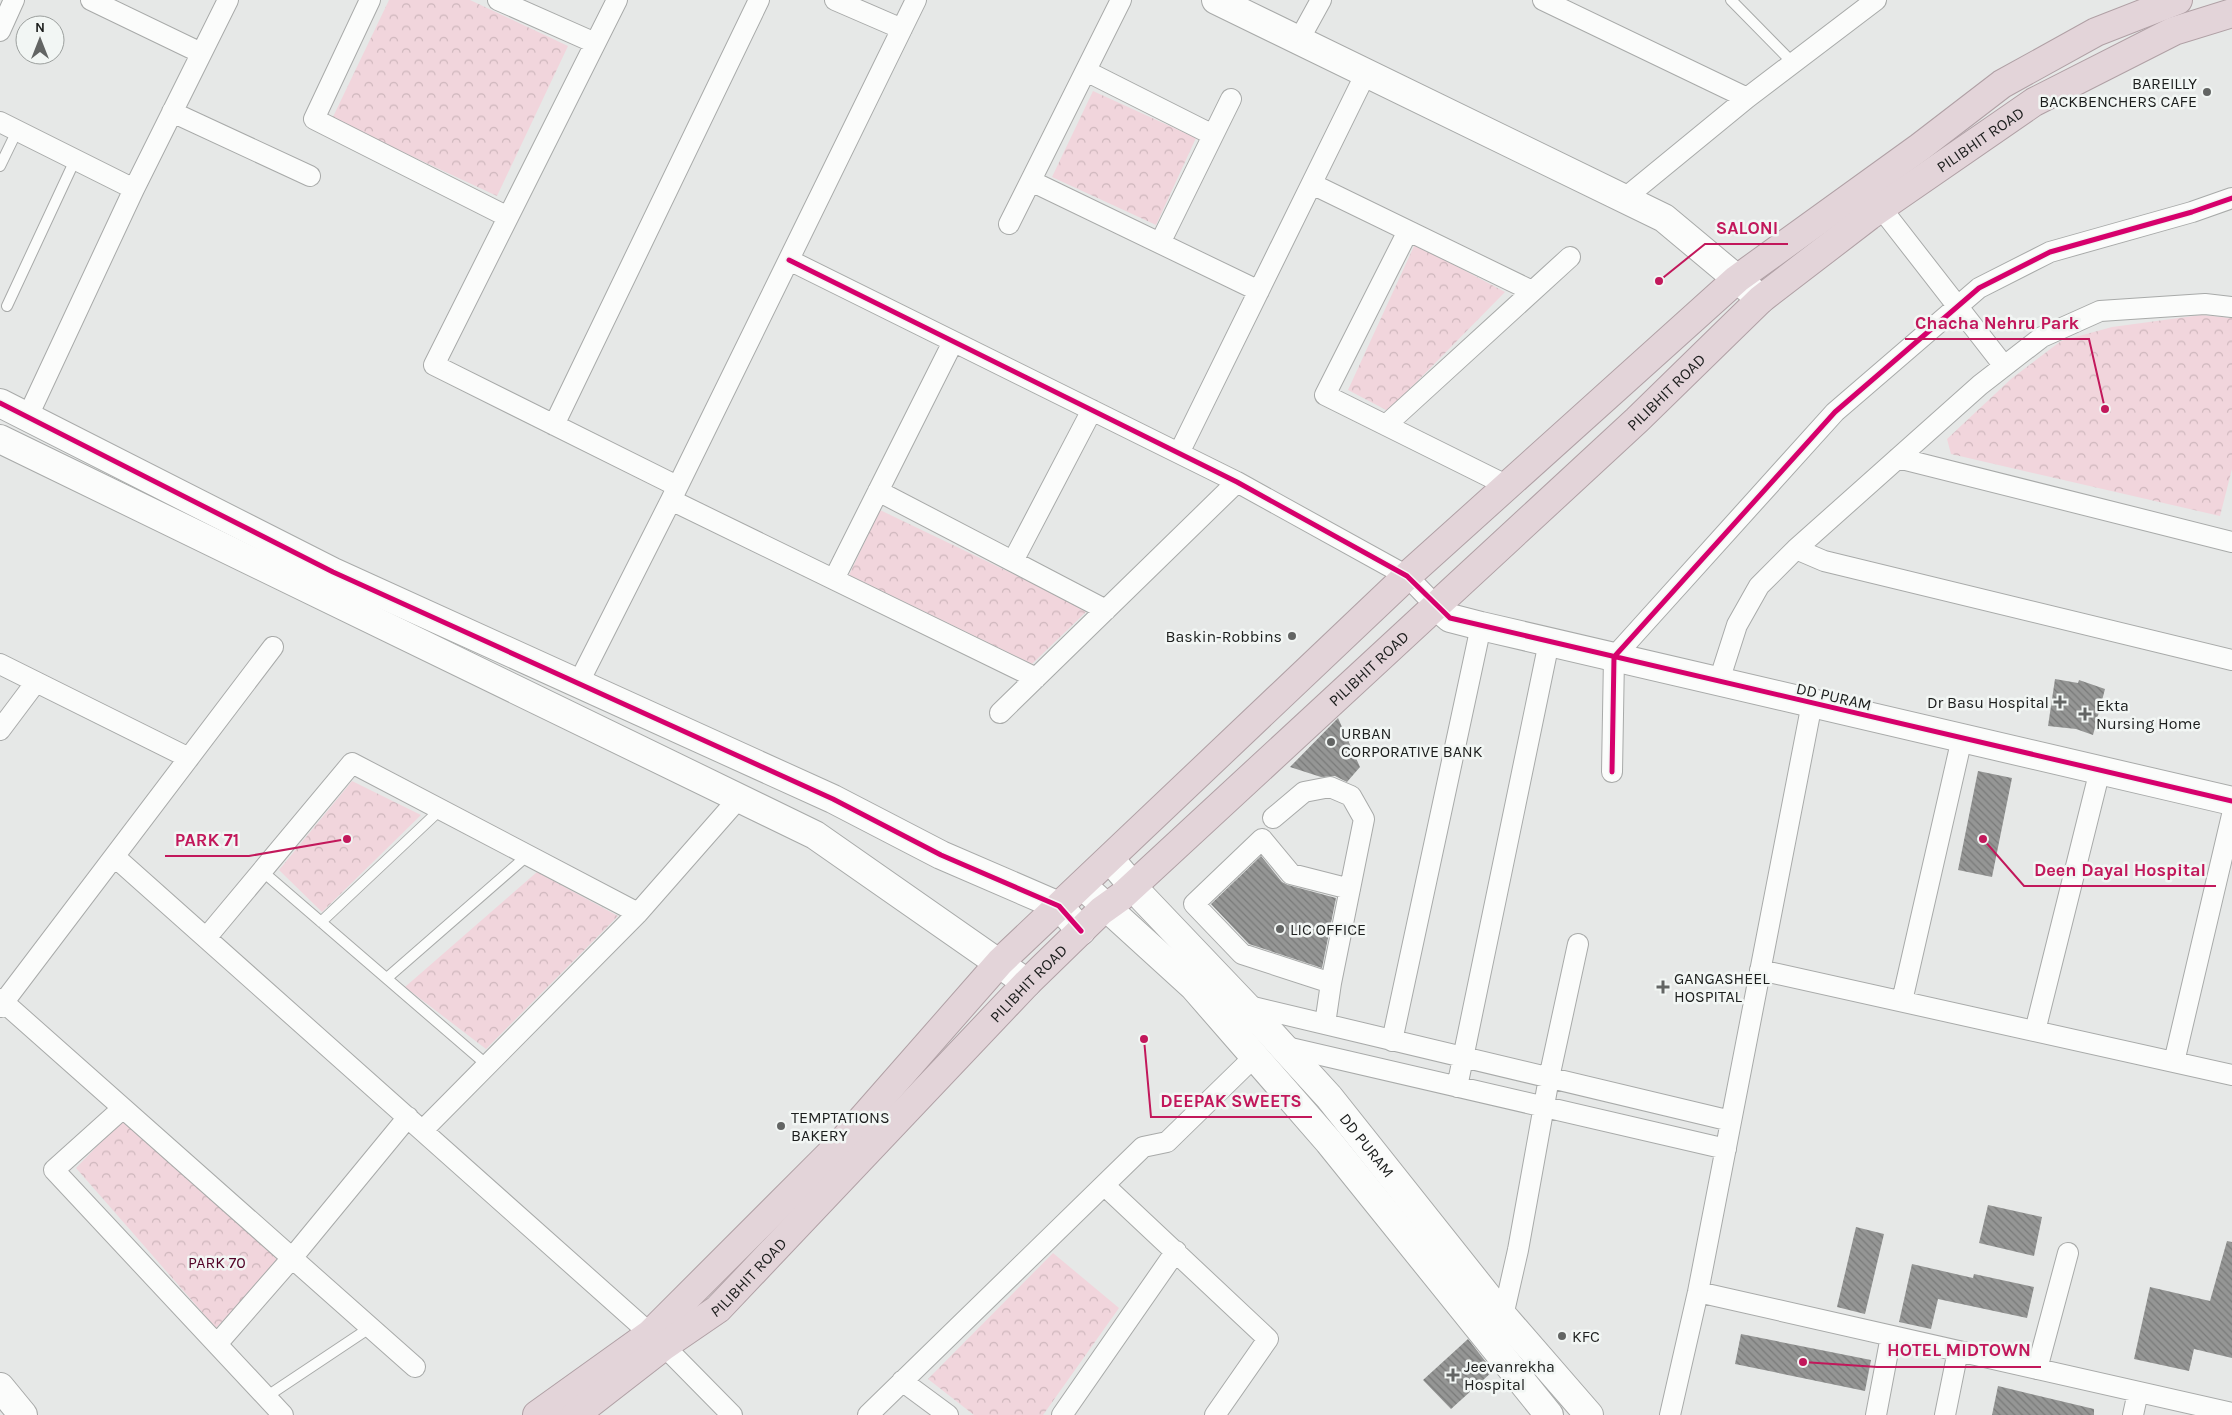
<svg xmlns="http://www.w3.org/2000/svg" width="2232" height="1415" viewBox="0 0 2232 1415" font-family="Karla,sans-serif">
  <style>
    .forest { fill: url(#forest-crowns) }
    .building { fill: url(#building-back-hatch) }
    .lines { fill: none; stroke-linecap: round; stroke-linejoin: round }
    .lane-casing { stroke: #a8aaa9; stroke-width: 12 }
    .street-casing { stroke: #a8aaa9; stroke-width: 22 }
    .secondary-casing { stroke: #a8aaa9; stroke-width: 30 }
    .highway-casing { stroke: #b0a0a5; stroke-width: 30 }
    .lane { stroke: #fbfcfb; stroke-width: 10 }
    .street { stroke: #fbfcfb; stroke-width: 20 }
    .secondary { stroke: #fbfcfb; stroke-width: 28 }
    .highway { stroke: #e3d4d9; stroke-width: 28 }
    .cycleway-casing { stroke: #f2f6f4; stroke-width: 8 }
    .cycleway { stroke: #d6006c; stroke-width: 5 }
    .poi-dot { fill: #636564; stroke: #f2f6f4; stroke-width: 2 }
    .labels { text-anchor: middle; stroke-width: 5; stroke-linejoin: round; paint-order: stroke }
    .poi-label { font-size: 16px; fill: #1c1e1d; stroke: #f2f6f4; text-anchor: start }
    .street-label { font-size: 16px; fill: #1c1e1d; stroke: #f2f6f4 }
    .park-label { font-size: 16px; fill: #520327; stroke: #f2f6f4 }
    .leader { fill: none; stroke: #c2185b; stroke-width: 2 }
    .callout-dot { fill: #c2185b; stroke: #f2f6f4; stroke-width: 2 }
    .callout-label { font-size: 18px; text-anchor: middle; font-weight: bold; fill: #c2185b; stroke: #f2f6f4; stroke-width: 5; stroke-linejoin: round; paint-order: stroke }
  </style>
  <defs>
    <pattern id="forest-crowns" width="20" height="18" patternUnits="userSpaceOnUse" patternTransform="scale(1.25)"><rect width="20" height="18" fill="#f1d5dc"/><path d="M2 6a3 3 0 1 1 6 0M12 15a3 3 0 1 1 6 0" fill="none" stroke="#ceb6bc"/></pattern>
    <pattern id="building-back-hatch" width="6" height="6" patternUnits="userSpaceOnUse" patternTransform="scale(1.25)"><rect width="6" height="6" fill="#959695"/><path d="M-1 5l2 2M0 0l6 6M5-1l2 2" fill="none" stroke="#797a79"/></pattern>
  </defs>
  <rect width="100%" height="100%" fill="#e6e8e7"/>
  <!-- forest -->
  <path class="forest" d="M389,0H470L568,46L497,196L332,119Z
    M1093,91L1196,138L1156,225L1052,177Z
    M1415,244L1505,292L1388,411L1348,390Z
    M2201,315L2232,318V469L2220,516L1951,454L1947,439L2011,379L2061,341L2112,327Z
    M880,510L1088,610L1032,664L849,575Z
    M352,781L421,815L322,912L279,870Z
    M537,872L618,916L486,1049L405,987Z
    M124,1118L279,1260L216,1328L76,1168Z
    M1053,1253L1119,1308L1043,1415H974L928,1379Z"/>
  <!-- building -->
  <path class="building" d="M2055,679L2078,683L2079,680L2105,689L2093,735L2076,729L2048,726Z
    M1338,718L1360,767L1347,782L1335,776L1321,777L1290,767Z
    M1978,771L2012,778L1992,877L1958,870Z
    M1261,856L1282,882L1288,885L1336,898L1322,968L1249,944L1211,904Z
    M1988,1205L2042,1217L2034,1256L1979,1243Z
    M1856,1227L1884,1234L1865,1314L1837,1307Z
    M2227,1241L2232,1242V1358L2194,1349L2189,1371L2134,1359L2150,1287L2210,1301Z
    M1912,1264L1973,1278L1974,1274L2034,1287L2027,1318L1938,1299L1931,1329L1899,1322Z
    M1741,1334L1871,1360L1865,1391L1735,1364Z
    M1468,1339L1493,1371L1451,1409L1423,1380Z
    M1998,1386L2094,1409V1415H1992Z"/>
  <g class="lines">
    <defs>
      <path id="lane" d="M1731,0L1793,63
        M0,166L17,131
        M7,306L75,160
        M262,871L487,1065
        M321,922L441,809
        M387,978L528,855
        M266,1397L371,1327"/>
      <path id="street" d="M91,0L201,53
        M370,0L314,119L508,217
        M498,0L595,43
        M617,0L434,365L677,486
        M835,0L902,29
        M1543,0L1747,98
        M0,31L14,0
        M1299,40L1321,0
        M1086,71L1213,135
        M172,112L310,176
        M0,122L134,189
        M1031,181L1259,291
        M1312,184L1532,291
        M1625,198L1747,98L1876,0
        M1881,208L2004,366
        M1009,224L1121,0
        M1408,231L1325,395L1508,486
        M1160,243L1231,99
        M789,260L1237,482L1407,576L1435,605
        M28,416L134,189L228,0
        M554,425L759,0
        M1386,425L1570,257
        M1179,453L1366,73
        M1898,458L2232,542
        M878,491L1106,610
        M671,500L1036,678
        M1796,549L1824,561L2232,660
        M1013,561L1092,410
        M834,579L953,342
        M0,664L189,758
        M1719,681L1737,625L1759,586L1796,549L1980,385L2042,337L2100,311L2205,304L2232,307
        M578,684L671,500L916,0
        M1000,713L1237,482
        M0,730L36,682
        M1612,772L1614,657L1835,412L1979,288L2050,252L2192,212L2232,198
        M1273,818L1304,792L1330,787L1351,796L1364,819L1331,983L1325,1024
        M115,857L664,1346L732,1415
        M206,938L352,763L638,913
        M1760,970L2232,1075
        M1331,983L1242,954L1194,904L1262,839L1291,874L1350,889
        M0,999L415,1367
        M1902,1001L1962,738
        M1245,1005L1731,1121
        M0,1007L273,647
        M2035,1031L2100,770
        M1392,1041L1481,626
        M1282,1046L1726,1149
        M2174,1062L2232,815
        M1457,1087L1549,642
        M123,1108L54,1170L283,1415
        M423,1130L638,913L739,798
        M1104,1185L1268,1339L1215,1415
        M1698,1292L2232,1413
        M1503,1316L1518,1250L1549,1078L1578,944
        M217,1344L292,1258L408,1117
        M2037,1369L2068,1253
        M902,1381L948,1415
        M868,1415L1143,1147L1167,1142L1254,1057
        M1062,1415L1176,1251
        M1670,1415L1698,1292L1812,703
        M1876,1415L1891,1336
        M1945,1415L1958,1351
        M2133,1415L2138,1392"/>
      <g id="secondary">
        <path d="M1216,0L1664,218L1761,299"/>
        <path d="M0,403L333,572L833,799L941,855L1059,906L1081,931"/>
        <path d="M0,439L815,835L1027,983"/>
        <path d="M1435,605L1450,618L1481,626L2232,801"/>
        <path id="s1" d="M1110,859L1143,898L1245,1005L1329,1097L1503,1316L1589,1415"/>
        <path d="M1082,885L1194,987L1329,1142L1549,1415"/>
        <path d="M0,1387L23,1415"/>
      </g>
      <g id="highway">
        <path d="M537,1415L650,1334L842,1142L1000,962L1407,576L1737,279L1920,147L2002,84L2096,32L2178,0"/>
        <path id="s2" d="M575,1415L664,1346L718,1309L1027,983L1101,911L1122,896L1637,420L1761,299L1869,216L2034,102L2174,31L2232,13"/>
      </g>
    </defs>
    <!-- lane casing -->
    <use href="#lane" class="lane-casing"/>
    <!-- street casing -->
    <use href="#street" class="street-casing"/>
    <!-- secondary casing -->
    <use href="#secondary" class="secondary-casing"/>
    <!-- highway casing -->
    <use href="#highway" class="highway-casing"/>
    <!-- lane -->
    <use href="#lane" class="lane"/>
    <!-- street -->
    <use href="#street" class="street"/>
    <!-- secondary -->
    <use href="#secondary" class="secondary"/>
    <!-- highway -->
    <use href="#highway" class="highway"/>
    <defs>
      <path id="cycleway" d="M789,260L1237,482L1407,576L1450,618L2232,801
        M0,403L333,572L833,799L941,855L1059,906L1081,931
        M1612,772L1614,657L1835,412L1979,288L2050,252L2192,212L2232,198"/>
    </defs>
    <!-- cycleway casing -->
    <use href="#cycleway" class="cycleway-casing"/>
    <!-- cycleway -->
    <use href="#cycleway" class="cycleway"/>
  </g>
  <!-- markers -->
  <g class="poi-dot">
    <circle cx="2207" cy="92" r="5"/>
    <circle cx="1292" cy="636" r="5"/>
    <path d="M2057.5 694.5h5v5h5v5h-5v5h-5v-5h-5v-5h5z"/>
    <path d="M2082.5 706.5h5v5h5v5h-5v5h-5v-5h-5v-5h5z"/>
    <circle cx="1331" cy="742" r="5"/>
    <circle cx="1280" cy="929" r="5"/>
    <path d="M1660.5 979.5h5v5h5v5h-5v5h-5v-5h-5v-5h5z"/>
    <circle cx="781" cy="1126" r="5"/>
    <circle cx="1562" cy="1336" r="5"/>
    <path d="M1450.5 1367.5h5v5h5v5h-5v5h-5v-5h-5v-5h5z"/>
  </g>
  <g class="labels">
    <!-- poi labels -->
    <g class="poi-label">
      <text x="2197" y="89" text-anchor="end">BAREILLY<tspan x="2197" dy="18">BACKBENCHERS CAFE</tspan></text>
      <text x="1282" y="642" text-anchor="end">Baskin-Robbins</text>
      <text x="2049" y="708" text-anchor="end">Dr Basu Hospital</text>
      <text x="2096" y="711">Ekta<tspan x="2096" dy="18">Nursing Home</tspan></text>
      <text x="1341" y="739">URBAN<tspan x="1341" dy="18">CORPORATIVE BANK</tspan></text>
      <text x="1290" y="935">LIC OFFICE</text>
      <text x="1674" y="984">GANGASHEEL<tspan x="1674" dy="18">HOSPITAL</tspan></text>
      <text x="791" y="1123">TEMPTATIONS<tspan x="791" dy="18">BAKERY</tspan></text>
      <text x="1572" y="1342">KFC</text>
      <text x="1464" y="1372">Jeevanrekha<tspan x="1464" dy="18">Hospital</tspan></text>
    </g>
    <!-- street labels -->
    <g class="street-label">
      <text dy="6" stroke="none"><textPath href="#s2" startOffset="1902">PILIBHIT ROAD</textPath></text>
      <text dy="6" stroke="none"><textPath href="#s2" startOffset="1498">PILIBHIT ROAD</textPath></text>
      <text dy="6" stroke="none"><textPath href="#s2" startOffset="1092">PILIBHIT ROAD</textPath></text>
      <text transform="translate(1834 696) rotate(13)" y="6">DD PURAM</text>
      <text dy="6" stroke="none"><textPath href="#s2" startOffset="628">PILIBHIT ROAD</textPath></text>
      <text dy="6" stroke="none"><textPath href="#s1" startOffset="385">DD PURAM</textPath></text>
      <text dy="6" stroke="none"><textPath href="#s2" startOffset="222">PILIBHIT ROAD</textPath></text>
    </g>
    <!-- park labels -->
    <g class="park-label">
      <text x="217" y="1268">PARK 70</text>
    </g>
  </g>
  <!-- callouts -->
  <path class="leader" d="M1659 281L1705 244H1788M2105 409L2089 339H1905M347 839L249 856H165M1983 839L2024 886H2216M1144 1039L1151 1117H1312M1803 1362L1877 1367H2041"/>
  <g class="callout-dot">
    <circle cx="1659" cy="281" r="5"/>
    <circle cx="2105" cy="409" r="5"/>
    <circle cx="347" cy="839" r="5"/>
    <circle cx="1983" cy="839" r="5"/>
    <circle cx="1144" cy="1039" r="5"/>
    <circle cx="1803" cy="1362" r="5"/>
  </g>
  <g class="callout-label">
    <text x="1747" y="234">SALONI</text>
    <text x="1997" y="329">Chacha Nehru Park</text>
    <text x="207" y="846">PARK 71</text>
    <text x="2120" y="876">Deen Dayal Hospital</text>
    <text x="1231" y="1107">DEEPAK SWEETS</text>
    <text x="1959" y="1356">HOTEL MIDTOWN</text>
  </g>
  <!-- north arrow -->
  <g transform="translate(40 40)"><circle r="24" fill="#f2f6f4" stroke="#9ca09e"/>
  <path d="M0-4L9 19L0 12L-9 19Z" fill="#636564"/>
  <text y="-8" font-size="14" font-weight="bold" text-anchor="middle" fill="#1c1e1d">N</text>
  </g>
</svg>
